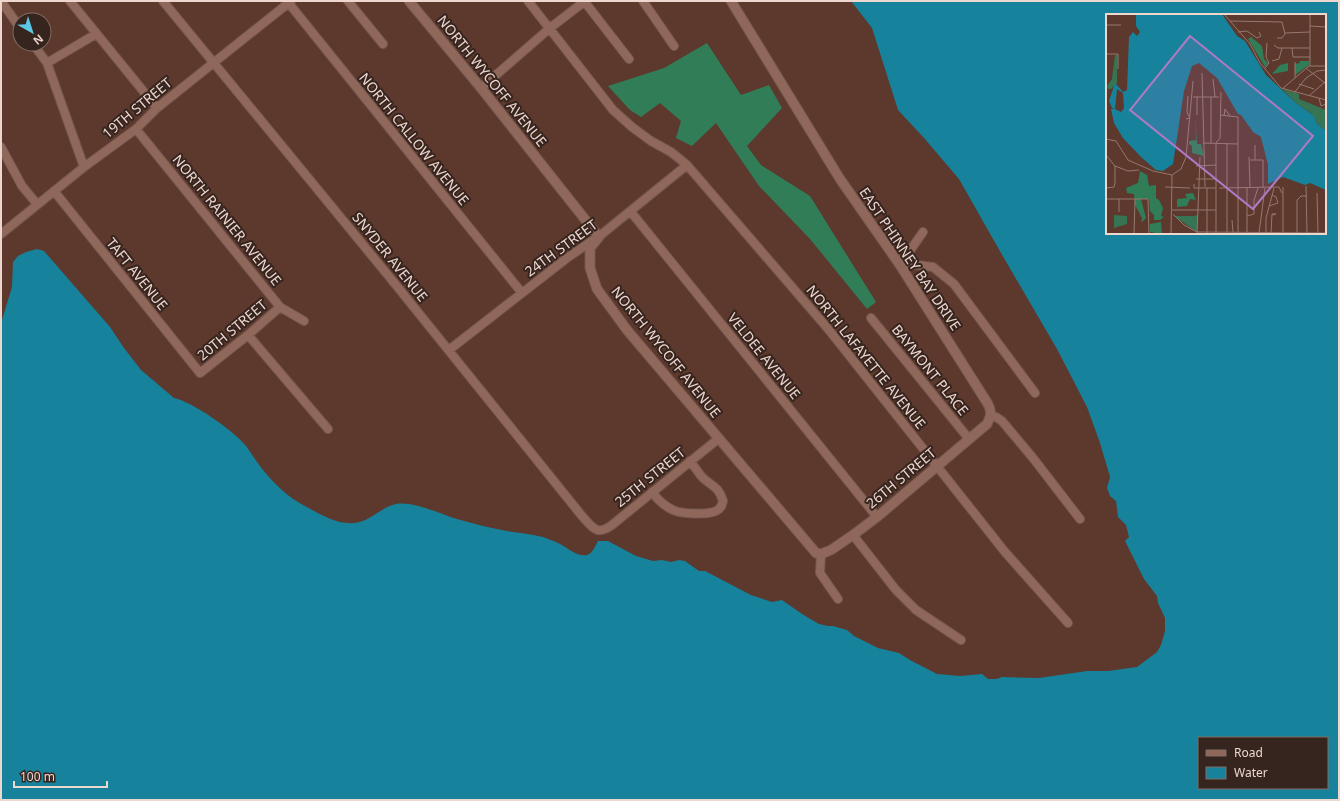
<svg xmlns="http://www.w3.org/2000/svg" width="1340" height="801" viewBox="0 0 1340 801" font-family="'Noto Sans',sans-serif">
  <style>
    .forest { fill: #317d58 }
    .water { fill: #17829b; fill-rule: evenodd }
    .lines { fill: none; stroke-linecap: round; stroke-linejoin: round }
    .minor-casing { stroke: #74564c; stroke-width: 10 }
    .tertiary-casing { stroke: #74564c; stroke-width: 11 }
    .minor { stroke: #8f685b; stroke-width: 8 }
    .tertiary { stroke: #8f685b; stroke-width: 9 }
    .labels { text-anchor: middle; stroke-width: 4; stroke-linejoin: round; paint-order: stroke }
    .street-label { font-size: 14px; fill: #eed7cf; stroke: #36251f }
    .inset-road { fill: none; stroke: #96786e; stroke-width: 1 }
    .view { fill: #af79c6; fill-opacity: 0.15; stroke: #af79c6; stroke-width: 2 }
    .inset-edge { fill: none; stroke: #eed7cf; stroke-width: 2 }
  </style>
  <rect width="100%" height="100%" fill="#5c382d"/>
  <!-- forest -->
  <path class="forest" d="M707,43L741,95L769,85L782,108L747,146L761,165L810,196L876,302L867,309L810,239L759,186L716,123L692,146L676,138L681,121L660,103L641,117L630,110L608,86L664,68Z"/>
  <!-- water -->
  <path class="water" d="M851,1H1339V800H1V323L12,287L13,262L18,256L26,252L37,249L44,251L110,327L124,348L141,370L174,398C193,402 234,431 246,446C249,449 250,453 253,456C265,475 285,496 305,506C325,517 347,531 369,518C378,513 386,506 396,504C414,501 440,514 457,519C474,524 490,528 507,531C519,533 532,534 543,537C548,539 555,541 560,544C568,548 577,557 587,555C593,553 595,546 598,541H608L636,556L653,561L662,560L671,562L679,560L685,561L699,571H705L751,595L772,602L782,600L802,614L819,624L828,626H833L847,630L854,636L878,648L899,653L910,660L937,674L960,676L982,674L988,679H997L1002,677L1039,678L1087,671H1108L1137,667L1157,652L1161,645L1165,631V618L1158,603L1157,596L1144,579L1125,541L1129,537L1126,525L1118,517L1116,501L1110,496L1107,488L1110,477L1100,443L1087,407L1057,349L1001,253L959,179L924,138L898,110L872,28ZM1107,15H1325V233H1107ZM1199,738H1327V788H1199Z"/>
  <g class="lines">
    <defs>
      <path id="minor" d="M1,1L20,28
        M70,1L157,108
        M163,1L396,285L582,516C593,528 597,536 612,525L718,439
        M287,1L522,293
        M348,1L383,44
        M528,1L613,110L632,127L651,141L671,152L687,165L829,330L1005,552L1068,623
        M584,1L629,59
        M643,1L674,46
        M33,44L47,63L84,167
        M47,63L96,34
        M481,88L550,28L585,1
        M136,129L280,307L304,321
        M1,147L22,186L37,204
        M54,191L200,373L248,335L280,307
        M631,212L877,517
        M1,234L84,167L136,129L157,108L291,1
        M900,265L909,264L933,267L954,284L1035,393
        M900,265L923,232
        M871,318L969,439
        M248,335L328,429
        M449,350L567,258L602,234L687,165
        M991,416L996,417L1002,421L1033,458L1080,519
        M652,492C658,500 664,506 673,510C681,514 707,515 716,511C721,509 722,505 723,501C718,485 712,487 702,477C698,472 694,466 690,461
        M853,535L896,590L916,610L961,640
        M821,554L820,573L838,599"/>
      <path id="tertiary" d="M409,1L481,88L599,237L590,248V268L597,289L627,330L816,553L821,554L831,550L853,535L877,517L987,424C991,416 992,412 988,404L900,265L840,179L731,1"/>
    </defs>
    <!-- minor casing -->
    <use href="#minor" class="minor-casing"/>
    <!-- tertiary casing -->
    <use href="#tertiary" class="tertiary-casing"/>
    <!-- minor -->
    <use href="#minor" class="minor"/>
    <!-- tertiary -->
    <use href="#tertiary" class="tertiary"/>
  </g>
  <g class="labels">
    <!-- street labels -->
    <g class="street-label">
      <text transform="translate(492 81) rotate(51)" y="5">NORTH WYCOFF AVENUE</text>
      <text transform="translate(137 108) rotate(-40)" y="5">19TH STREET</text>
      <text transform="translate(414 139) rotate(51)" y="5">NORTH CALLOW AVENUE</text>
      <text transform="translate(227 220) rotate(51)" y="5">NORTH RAINIER AVENUE</text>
      <text transform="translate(561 248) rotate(-36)" y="5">24TH STREET</text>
      <text transform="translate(390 257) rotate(51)" y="5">SNYDER AVENUE</text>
      <text transform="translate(910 259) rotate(56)" y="5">EAST PHINNEY BAY DRIVE</text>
      <text transform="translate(137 274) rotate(51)" y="5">TAFT AVENUE</text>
      <text transform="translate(232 330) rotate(-40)" y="5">20TH STREET</text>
      <text transform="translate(666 352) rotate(51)" y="5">NORTH WYCOFF AVENUE</text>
      <text transform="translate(764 356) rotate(51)" y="5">VELDEE AVENUE</text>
      <text transform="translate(866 357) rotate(51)" y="5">NORTH LAFAYETTE AVENUE</text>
      <text transform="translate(930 370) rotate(51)" y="5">BAYMONT PLACE</text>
      <text transform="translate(650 477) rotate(-39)" y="5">25TH STREET</text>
      <text transform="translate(901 478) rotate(-40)" y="5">26TH STREET</text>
    </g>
  </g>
  <!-- overview -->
  <g transform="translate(1106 14)">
    <rect width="220" height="220" fill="#5c382d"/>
    <path d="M9,41H11V69L5,75H2L1,72L6,65ZM176,75L193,80V85L220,96V117L214,114L206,100L191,90ZM8,201L21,202V210L8,214ZM92,201L91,218L68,202H87Z" fill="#367454"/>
    <path d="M145,23L156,32L158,45L162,49L159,53L142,25ZM194,47H203V51L189,61V50L194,49ZM182,49V57L166,60L174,51ZM89,102L91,130H95L98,142L86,139V132L83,130V127L90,126ZM34,157L41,161L43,172L50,171V184L53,186L57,194L55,202L58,203L54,206H48V201L44,197L43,185H35L40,204L35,209L36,204L29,191L28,180L21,179L20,174L32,169ZM87,179L90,186L84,185L81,192L71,193V185L81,184L79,180ZM55,208L56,220L44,218V210Z" fill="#317d58"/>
    <path d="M30,0H116L131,22L139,27L160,61L191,90L207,101L212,111L220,117V176L204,169L199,171L177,163L162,170V151L155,123L147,118L135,101L132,100L111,64L93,49L86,52L78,77L67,150L57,157L50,156L35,143L17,124L8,109L5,95H9L6,94L3,87L9,69L17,78L21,76L23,23L27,18L31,22L34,18L30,12ZM11,75L17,79L18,94L15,98L9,95Z" fill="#17829b" fill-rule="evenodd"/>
    <path class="inset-road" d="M118,0L144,30L154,49L175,74L220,86M124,7L176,8L179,20L176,24H171M0,11H15M204,12L220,13M132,18L141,17L151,24L155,22L153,18M179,19L204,18M168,31L172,34H204M186,34L187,43H204M0,40H12V55M166,47L173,45L176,34M204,52V0M159,54L163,49L160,43L161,29M200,54L220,70M96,59L99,173M189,63V48M107,65L109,83M193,70L208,75M176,75L203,52H220M188,79L200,64L211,57L220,56M203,82L220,67M87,83H113M213,84L215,92L220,90M91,101V83M114,101L132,103V218M118,102L119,95L124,102M80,105L84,104L81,98L82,82M0,125L10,127L22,146L47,157L66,161M97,129L132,130M105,129V83M121,129V218M149,131V146M0,141L9,152V169L8,173L0,174M143,143L144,173M144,146H157V174M9,152L22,157L33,156M90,152L110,151M66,161L75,155L80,143L87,67M90,165H110M88,170V174H110M200,172L201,219M59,173L84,174M113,174L173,173L176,179M211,179L212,219M0,185H42L43,220M13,185V198M163,192L172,189L170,183L166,181M66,196H110M67,200L78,211L91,218L220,219M141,202L148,200V186L152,174M126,206L127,218M141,218V174M110,219V129L114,124L115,78M153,219L159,174M160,219V204L168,174M165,219L166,200H170L166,201M191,219V186L195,182H201M28,220L29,185M65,220L66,161M91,220L94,143M101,220V174M177,220V173"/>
    <path class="view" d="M84,22L207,122L147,195L24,96Z"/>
    <rect width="220" height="220" class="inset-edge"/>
  </g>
  <!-- border -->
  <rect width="1340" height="801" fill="none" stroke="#eed7cf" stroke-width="4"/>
  <!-- legend -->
  <rect x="1198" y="737" width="130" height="52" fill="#36251f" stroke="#806c65"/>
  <rect x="1206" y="750" width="20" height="6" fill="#8f685b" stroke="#806c65"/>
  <text x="1234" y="757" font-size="12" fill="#eed7cf">Road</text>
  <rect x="1206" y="767" width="20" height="12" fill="#17829b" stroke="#806c65"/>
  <text x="1234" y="777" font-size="12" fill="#eed7cf">Water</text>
  <!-- north arrow -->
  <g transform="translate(32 32) rotate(141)"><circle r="19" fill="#36251f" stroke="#806c65"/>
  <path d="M0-3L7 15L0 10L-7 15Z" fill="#5bc8e6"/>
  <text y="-6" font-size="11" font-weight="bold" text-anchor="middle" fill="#eed7cf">N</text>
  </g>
  <!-- scale -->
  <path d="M14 781v6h93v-6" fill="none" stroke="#eed7cf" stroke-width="2"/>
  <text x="20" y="781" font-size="12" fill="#eed7cf" stroke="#36251f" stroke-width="3" paint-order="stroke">100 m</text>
</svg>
